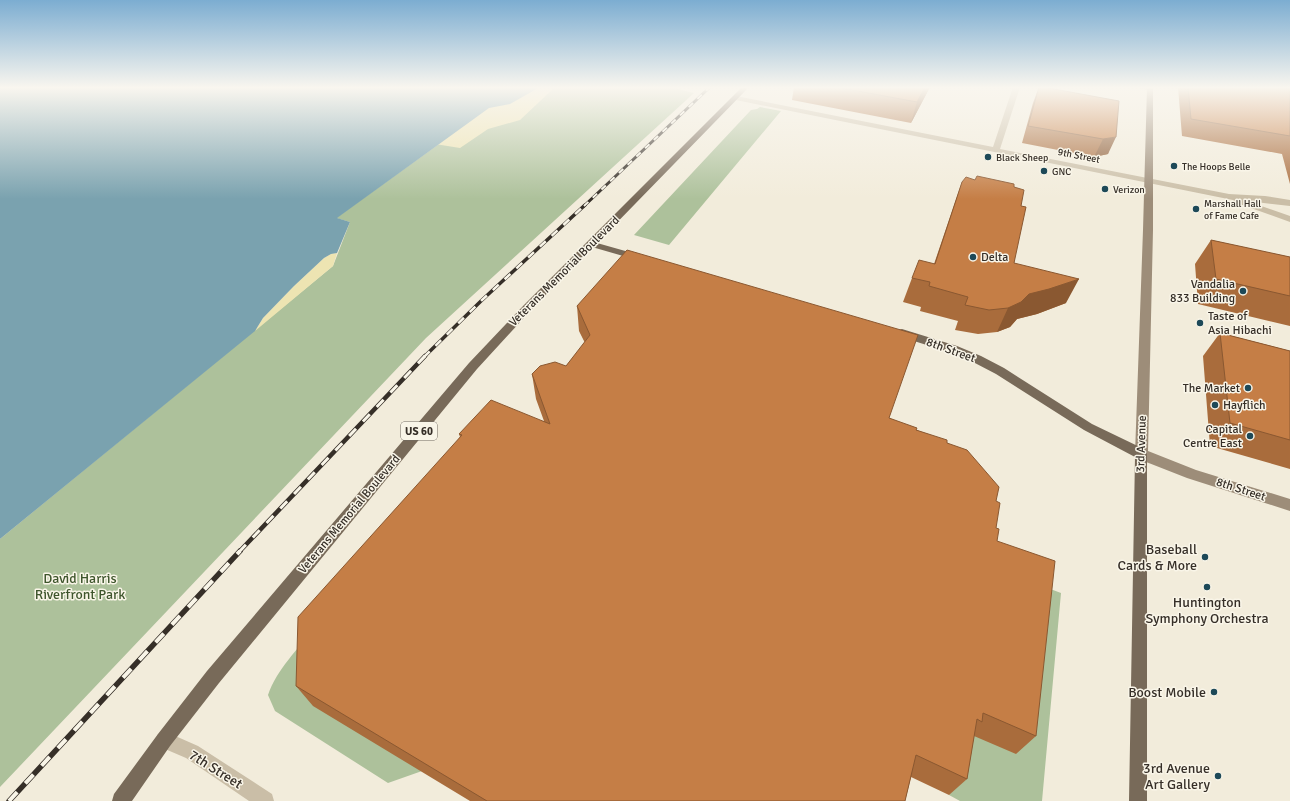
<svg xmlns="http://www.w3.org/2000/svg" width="1290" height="801" viewBox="0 0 1290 801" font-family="Signika,sans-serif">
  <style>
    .green { fill: #adc19b }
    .sand { fill: #ede4b2 }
    .water { fill: #7aa2af }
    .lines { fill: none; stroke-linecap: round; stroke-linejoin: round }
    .street { fill: #cabea7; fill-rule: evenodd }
    .secondary { fill: #9d8d79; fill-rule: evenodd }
    .primary { fill: #786a59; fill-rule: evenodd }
    .rail-far3-casing { stroke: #362f28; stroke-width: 3 }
    .rail-far2-casing { stroke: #362f28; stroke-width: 3.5 }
    .rail-far1-casing { stroke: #362f28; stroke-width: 4.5 }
    .rail-casing { stroke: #362f28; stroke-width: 5.5 }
    .rail-far3 { stroke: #f9f5e8; stroke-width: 2; stroke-dasharray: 6; stroke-linecap: butt }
    .rail-far2 { stroke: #f9f5e8; stroke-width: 2.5; stroke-dasharray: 8; stroke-linecap: butt }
    .rail-far1 { stroke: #f9f5e8; stroke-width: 3; stroke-dasharray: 10; stroke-linecap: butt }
    .rail { stroke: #f9f5e8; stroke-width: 4; stroke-dasharray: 12; stroke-linecap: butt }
    .wall { fill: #a96c3c }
    .shaded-wall { fill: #8a5831 }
    .building { fill: #c57e46; stroke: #8a5831 }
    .poi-dot { fill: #1d4958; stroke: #f9f5e8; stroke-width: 1.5 }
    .labels { text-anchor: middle; stroke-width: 3; stroke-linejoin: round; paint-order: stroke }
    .far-street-label { font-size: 10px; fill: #362f28; stroke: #f9f5e8 }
    .far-poi-label { font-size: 10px; fill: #362f28; stroke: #f9f5e8; text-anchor: start }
    .shield { fill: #f9f5e8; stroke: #706a62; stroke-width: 1 }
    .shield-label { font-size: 11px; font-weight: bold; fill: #362f28 }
    .poi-label { font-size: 12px; fill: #362f28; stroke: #f9f5e8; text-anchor: start }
    .street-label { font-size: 12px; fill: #362f28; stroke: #f9f5e8 }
    .near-poi-label { font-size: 14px; fill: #362f28; stroke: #f9f5e8; text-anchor: end }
    .near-park-label { font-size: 14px; fill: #3e552c; stroke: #f9f5e8 }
    .near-street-label { font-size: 14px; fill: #362f28; stroke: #f9f5e8 }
  </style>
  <rect width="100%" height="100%" fill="#f2ecdb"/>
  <!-- green -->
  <path class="green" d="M540,87H670L694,93L426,338L0,787V539L333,266L350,222L336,218L489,108Z
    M760,107L781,111L669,245L634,235L751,110L757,109Z
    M1037,584L1061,593L1042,801H960L949,795L960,738Z
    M315,628L422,771L388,783L275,711L268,695C277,669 298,649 315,628Z"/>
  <!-- sand -->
  <path class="sand" d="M514,87H555L520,120L488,129L460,148L435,144Z
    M337,253L333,266L255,331L263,318L294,286L324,258L331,254Z"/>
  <!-- water -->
  <path class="water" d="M0,87H540L510,104L489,108L337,218L350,222L337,253L331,254L324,258L294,286L263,318L255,331L0,539Z"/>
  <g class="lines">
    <!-- street -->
    <path class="street" d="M1013,87H1020L1000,149L1229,194L1265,196L1290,200V206L1247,201L1290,216V222L1234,202L1233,200L736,100L732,98L736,96L993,147Z
      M1138,87H1150L1152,89L1149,91Z
      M164,731L198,746L272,794L274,801H249L186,758L158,746L155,740L158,734Z"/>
    <!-- secondary -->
    <path class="secondary" d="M1147,87H1153V230L1148,451L1196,470L1290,499V511L1187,478L1136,458L1135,454L1143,230Z"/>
    <!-- primary -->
    <path class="primary" d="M742,87H749L597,243L643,256L645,258L643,260H637L592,247L532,309L477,369L219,683L170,746L132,801H112L114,794L158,734L207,671L469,363L524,305Z
      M902,329L957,346L981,356L1004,368L1092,424L1146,450L1147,454V801H1129L1135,457L1084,430L996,374L973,362L949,352L898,336L897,333L898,330Z"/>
    <defs>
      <path id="rail-far3" d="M584,206L710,87"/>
      <path id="rail-far2" d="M424,357L481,301L585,205"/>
      <path id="rail-far1" d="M239,552L425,356"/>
      <path id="rail" d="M9,801L240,551"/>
    </defs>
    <!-- rail-far3 casing -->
    <use href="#rail-far3" class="rail-far3-casing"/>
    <!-- rail-far2 casing -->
    <use href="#rail-far2" class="rail-far2-casing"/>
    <!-- rail-far1 casing -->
    <use href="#rail-far1" class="rail-far1-casing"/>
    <!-- rail casing -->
    <use href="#rail" class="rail-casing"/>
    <!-- rail-far3 -->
    <use href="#rail-far3" class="rail-far3"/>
    <!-- rail-far2 -->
    <use href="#rail-far2" class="rail-far2"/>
    <!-- rail-far1 -->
    <use href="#rail-far1" class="rail-far1"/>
    <!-- rail -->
    <use href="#rail" class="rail"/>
  </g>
  <!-- wall -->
  <path class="wall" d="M794,87H930L911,123L792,100Z
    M1039,87L1119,101L1108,154L1094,157L1022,143L1033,103Z
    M1178,87H1290V184L1282,154L1182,136Z
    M962,182L1014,187L1021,206L1014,263L1066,303L1037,314L1017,319L1010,327L997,332L978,334L955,330L958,321L920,311L921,307L903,302L912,278L934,264Z
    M1211,240L1290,257V326L1198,304L1195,264Z
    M577,306L889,418L947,443L996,501V528L997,541L1036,736L1016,754L974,736L967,779L949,795L911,777L905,801H470L313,706L296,686L460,437L459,434L544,421L536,399L532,374L566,366L585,343L579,331Z
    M1220,333L1290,351V469L1210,446L1203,356Z"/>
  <!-- shaded-wall -->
  <path class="shaded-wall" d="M925,87H930L911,123L917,102Z
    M1116,137L1108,154L1094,157L1103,139Z
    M1079,279L1066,303L1037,314L1017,319L1010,327L997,332L1008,308L1029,294Z"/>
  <!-- building -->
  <path class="building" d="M836,87H925L917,102Z
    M1039,87H1043L1119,101L1116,137L1103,139L1028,126Z
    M1188,87H1290V136L1191,119Z
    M977,176L1014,184V187L1024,190L1021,206L1026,207L1014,263L1079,279L1049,289L1029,294L1021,302L1008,308L989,310L965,305L968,297L929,286L930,282L912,278L919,260L935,264L962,182L966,177L975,180Z
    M1211,240L1290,257V296L1216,279Z
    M627,250L918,335L889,418L917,428L916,430L947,440V443L967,450L999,487L996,501L1000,503L996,528L999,529L997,541L1055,561L1036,736L983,713L982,722L977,719L967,779L916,755L905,801H487L296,686L298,617L462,435L459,434L491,400L550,424L532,374L540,366L555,362L566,366L590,335L577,306Z
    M1220,333L1290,351V440L1230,423Z"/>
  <!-- sky -->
  <linearGradient id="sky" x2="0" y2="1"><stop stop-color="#7cadd1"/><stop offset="0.44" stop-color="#f9f6ef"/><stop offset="1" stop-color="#f9f6ef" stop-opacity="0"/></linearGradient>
  <rect width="1290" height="199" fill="url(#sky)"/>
  <!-- markers -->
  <g class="poi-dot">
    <circle cx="988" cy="157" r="4"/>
    <circle cx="1174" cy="166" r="4"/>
    <circle cx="1044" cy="171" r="4"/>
    <circle cx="1105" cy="189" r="4"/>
    <circle cx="1196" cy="209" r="4"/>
    <circle cx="973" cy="257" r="4"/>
    <circle cx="1243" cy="291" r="4"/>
    <circle cx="1200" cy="323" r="4"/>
    <circle cx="1248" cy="388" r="4"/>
    <circle cx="1215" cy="405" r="4"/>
    <circle cx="1250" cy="436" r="4"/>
    <circle cx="1205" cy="557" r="4"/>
    <circle cx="1207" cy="587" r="4"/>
    <circle cx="1214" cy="692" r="4"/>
    <circle cx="1218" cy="776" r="4"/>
  </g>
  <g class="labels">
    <!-- far-street labels -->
    <g class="far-street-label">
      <text transform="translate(1079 155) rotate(11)" y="4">9th Street</text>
    </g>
    <!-- far-poi labels -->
    <g class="far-poi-label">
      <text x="996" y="161">Black Sheep</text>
      <text x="1182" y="170">The Hoops Belle</text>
      <text x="1052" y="175">GNC</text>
      <text x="1113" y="193">Verizon</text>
      <text x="1204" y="207">Marshall Hall<tspan x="1204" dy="12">of Fame Cafe</tspan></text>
    </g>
    <!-- shield labels -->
    <rect class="shield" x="401" y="422" width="36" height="18" rx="3"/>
    <g class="shield-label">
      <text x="419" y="435">US 60</text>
    </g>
    <!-- poi labels -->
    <g class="poi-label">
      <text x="981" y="261">Delta</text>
      <text x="1235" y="288" text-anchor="end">Vandalia<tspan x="1235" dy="14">833 Building</tspan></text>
      <text x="1208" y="320">Taste of<tspan x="1208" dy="14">Asia Hibachi</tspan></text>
      <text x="1240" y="392" text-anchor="end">The Market</text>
      <text x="1223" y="409">Hayflich</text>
      <text x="1242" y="433" text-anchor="end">Capital<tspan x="1242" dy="14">Centre East</tspan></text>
    </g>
    <!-- street labels -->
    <g class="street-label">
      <text transform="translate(564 271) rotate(-45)" y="4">Veterans Memorial Boulevard</text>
      <text transform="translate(951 350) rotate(20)" y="4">8th Street</text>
      <text transform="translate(1141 444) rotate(-88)" y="4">3rd Avenue</text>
      <text transform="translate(1241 489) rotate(18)" y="4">8th Street</text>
      <text transform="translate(349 514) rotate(-50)" y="4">Veterans Memorial Boulevard</text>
    </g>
    <!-- near-poi labels -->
    <g class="near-poi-label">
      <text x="1197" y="554">Baseball<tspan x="1197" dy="16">Cards &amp; More</tspan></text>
      <text x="1207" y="607" text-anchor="middle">Huntington<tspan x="1207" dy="16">Symphony Orchestra</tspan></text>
      <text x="1206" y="697">Boost Mobile</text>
      <text x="1210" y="773">3rd Avenue<tspan x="1210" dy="16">Art Gallery</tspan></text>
    </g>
    <!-- near-park labels -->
    <g class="near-park-label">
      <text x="80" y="583">David Harris<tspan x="80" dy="16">Riverfront Park</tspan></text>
    </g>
    <!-- near-street labels -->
    <g class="near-street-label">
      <text transform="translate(216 769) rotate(32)" y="5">7th Street</text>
    </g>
  </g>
</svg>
